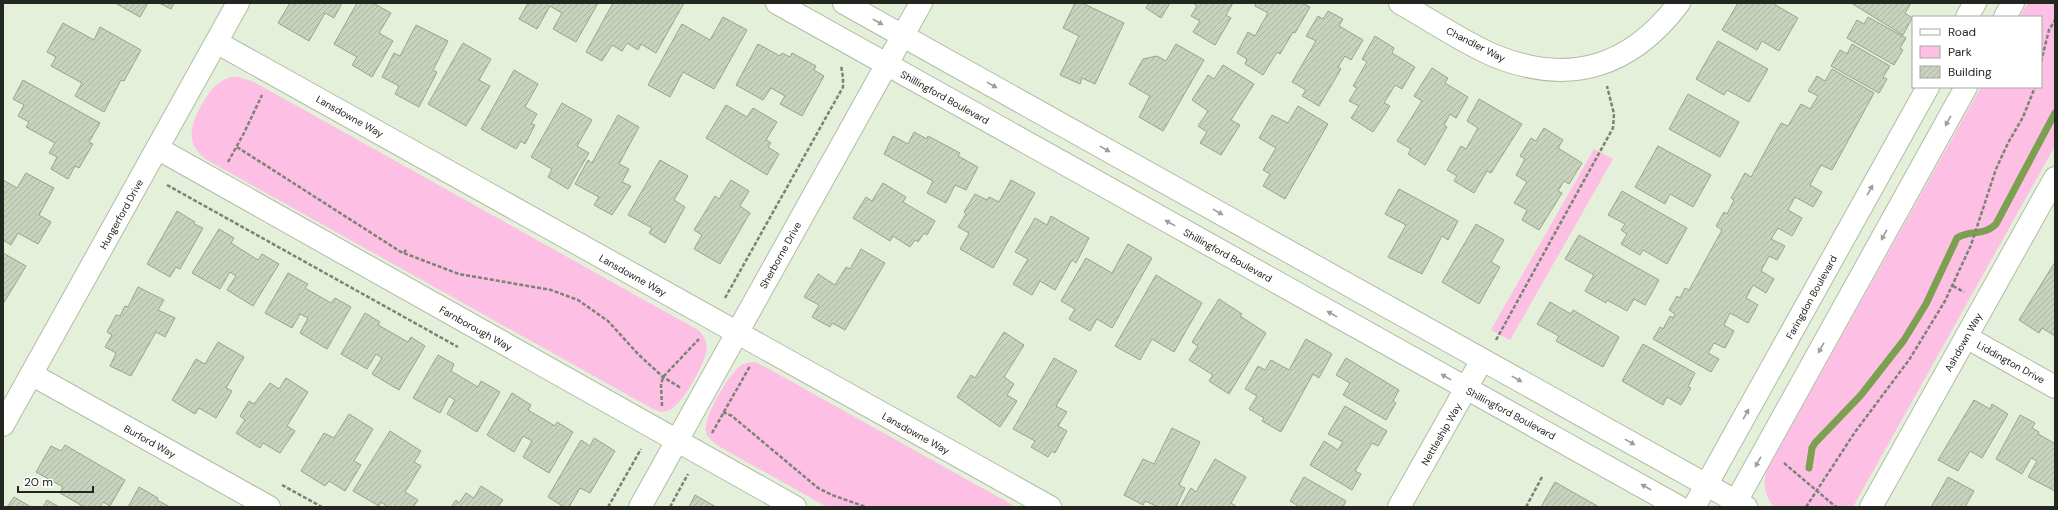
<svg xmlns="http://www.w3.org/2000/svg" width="2058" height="510" viewBox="0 0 2058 510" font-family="'DM Sans',sans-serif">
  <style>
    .park { fill: #fdbfe4 }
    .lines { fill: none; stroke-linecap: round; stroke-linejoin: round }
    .stream { stroke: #7ba050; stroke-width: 7 }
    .building { fill: url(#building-hatch); stroke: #99a48f }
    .street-casing { stroke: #b1bca6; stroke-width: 24 }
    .secondary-casing { stroke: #b1bca6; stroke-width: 24 }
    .path { stroke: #7b8374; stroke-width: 2.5; stroke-dasharray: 4 2; stroke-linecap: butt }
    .street { stroke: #fff; stroke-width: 22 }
    .secondary { stroke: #fff; stroke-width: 22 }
    .oneway { fill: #9c9e9a }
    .labels { text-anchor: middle; stroke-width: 4; stroke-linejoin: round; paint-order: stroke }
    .street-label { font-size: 10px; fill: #23271f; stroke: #fff }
  </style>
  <defs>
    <pattern id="building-hatch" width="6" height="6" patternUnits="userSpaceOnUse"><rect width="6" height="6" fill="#c7d3bc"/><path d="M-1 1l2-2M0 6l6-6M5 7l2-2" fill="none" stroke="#abb5a1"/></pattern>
  </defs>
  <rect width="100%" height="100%" fill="#e4f0d9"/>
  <!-- park -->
  <path class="park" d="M2028,3H2055V146L1853,507H1774C1764,495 1763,484 1767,470L1981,87H2041V17H2020Z
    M231,77H238L254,82L698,330C705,336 708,343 706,352C704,365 682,404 671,409C665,413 659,412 653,409L207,160C185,144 190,127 201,106C209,92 215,82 231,77Z
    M1594,149L1613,159L1510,340L1491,330Z
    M755,362L769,369L1016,507H827L720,447C714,443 707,438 706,431C703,418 728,376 738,368C743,363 748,363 755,362Z"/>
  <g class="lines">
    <!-- stream -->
    <path class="stream" d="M1809,468L1812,448L1815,443L1861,395L1904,340L1926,304L1957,238C1970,229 1983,237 1996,224L2055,113"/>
  </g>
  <!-- building -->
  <path class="building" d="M115,3H148L140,17Z
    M159,3H174L171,9Z
    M290,3H342L334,18L325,13L309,41L278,23Z
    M357,3H373L391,13L379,33L393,41L372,77L352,65L357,57L334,44Z
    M528,3H598L576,42L553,29L562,13L550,6L537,29L519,19Z
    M613,3H684L656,53L641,44L638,50L627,43L622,51L612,45L602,61L586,52Z
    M1075,3H1082L1124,23L1095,84L1082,78L1080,84L1060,75L1079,36L1063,28Z
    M1149,3H1170L1161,18L1146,8Z
    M1193,3H1233L1226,15L1231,18L1215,45L1193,32L1200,21L1191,16L1197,6Z
    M1256,3H1302L1310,7L1295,33L1293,32L1280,54L1277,52L1263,75L1245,64L1247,59L1237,53L1248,32L1255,36L1268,13L1255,6Z
    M1738,3H1772L1798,18L1779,51L1762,41L1757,50L1722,30Z
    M1851,3H1911L1905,13L1912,18L1903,35Z
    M1328,11L1343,19L1339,26L1363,40L1351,60L1345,56L1338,67L1341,69L1319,106L1302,96L1306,90L1292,82L1316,41L1306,36L1318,16L1323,19Z
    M723,17L747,30L714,89L683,72L670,97L648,85L682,24L710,40Z
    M1868,17L1906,38L1900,48L1903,50L1894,65L1847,38L1857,20L1864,24Z
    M63,23L94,40L100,27L141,50L124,81L121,80L104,112L75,96L82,83L51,66L56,57L47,52Z
    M416,25L448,41L433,70L437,72L419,107L395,94L399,86L382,77L394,53L400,56Z
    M1375,36L1394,48L1392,53L1415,67L1402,89L1395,85L1384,103L1390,106L1373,132L1351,118L1359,106L1349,101L1357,88L1353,86L1367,62L1362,59Z
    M1718,41L1768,69L1749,102L1727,90L1724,95L1696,79Z
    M463,43L491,59L479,80L490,86L466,126L428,104Z
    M758,44L780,56L782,53L790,57L792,53L816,66L814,70L824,76L802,116L780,104L785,96L771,88L763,100L736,85Z
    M1176,44L1204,60L1163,131L1139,117L1150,96L1129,84L1143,59L1157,56L1166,61Z
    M1852,44L1890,66L1883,77L1887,79L1879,93L1831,66L1840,50L1847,54Z
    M1223,65L1254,84L1231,120L1240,125L1221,155L1200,143L1207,132L1198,126L1208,111L1192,100L1208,75L1214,79Z
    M1432,68L1448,78L1445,83L1468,97L1456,118L1450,114L1444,125L1447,127L1425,165L1408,154L1411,149L1397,141L1422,101L1414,96Z
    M1832,69L1874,93L1832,170L1821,165L1810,185L1822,192L1813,207L1795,197L1788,210L1802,218L1792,236L1778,228L1771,239L1785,246L1777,260L1769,256L1761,271L1774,279L1766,293L1753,285L1746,298L1758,305L1748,323L1730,313L1724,325L1734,331L1725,348L1714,343L1708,353L1719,359L1711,372L1653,339L1660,327L1663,329L1670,316L1673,318L1675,314L1669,310L1677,296L1680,298L1685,288L1689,290L1722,230L1716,226L1724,212L1727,214L1734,200L1731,198L1745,173L1751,177L1781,123L1788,126L1801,104L1810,109L1818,96L1808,91L1817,76L1825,81Z
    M514,70L538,84L525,107L537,114L531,124L535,125L525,144L521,141L516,149L481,129Z
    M23,80L100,123L89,142L93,144L79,168L75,166L68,179L51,169L57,157L49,153L55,143L26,127L29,122L18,116L24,105L13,99Z
    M1688,94L1739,122L1720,157L1669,129Z
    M1479,99L1522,124L1491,173L1487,171L1474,193L1454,181L1457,176L1447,170L1461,146L1466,149L1478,128L1467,121Z
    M562,103L592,120L577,146L589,153L568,189L548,177L552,169L531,157Z
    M726,105L747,117L753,108L777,122L766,140L771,143L768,147L779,154L767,175L706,138Z
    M1298,106L1328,124L1285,199L1263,186L1270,174L1263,170L1276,148L1259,138L1272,115L1288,123Z
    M618,115L639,127L619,164L629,169L622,182L631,186L612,215L594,205L599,197L575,184L588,160L592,163Z
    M1544,128L1563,140L1558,148L1582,163L1569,184L1564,181L1558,191L1562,193L1539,230L1522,220L1527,210L1514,203L1527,182L1516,175L1525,159L1520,156L1531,138L1536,141Z
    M914,132L927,139L928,136L960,153L958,156L978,167L966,190L955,185L946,203L927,193L933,181L884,154L893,136L908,144Z
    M1658,146L1711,175L1693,207L1670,194L1665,204L1635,187Z
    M660,160L688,176L674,200L685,207L665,243L649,233L652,228L628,215Z
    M26,173L54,188L39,215L51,222L38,244L18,233L11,245L3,240V180L17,188Z
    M731,180L749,191L740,206L750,213L720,264L694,249L702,235L694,230L715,196L719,199Z
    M1011,180L1035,193L993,268L960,249L969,233L958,227L966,214L964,212L975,194L987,200L989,197L999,202Z
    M883,183L906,197L903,202L935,221L927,235L924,233L918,242L915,240L910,247L893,236L890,241L853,218L866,197L872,201Z
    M1399,189L1458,221L1448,240L1442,236L1422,274L1388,257L1406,225L1385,214Z
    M1622,191L1687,228L1667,264L1643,250L1640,255L1621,244L1627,234L1621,230L1625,224L1608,215Z
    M177,211L195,222L194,224L203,228L180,269L176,267L170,277L147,264Z
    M1051,216L1089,238L1076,263L1072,260L1055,290L1040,281L1032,295L1013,284L1028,259L1015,252L1035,218L1047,225Z
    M1476,224L1504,240L1491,262L1500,267L1479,304L1442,282Z
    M219,229L234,238L231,243L258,260L262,254L279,264L253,306L227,290L236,276L230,272L220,289L192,273Z
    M1579,235L1659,280L1645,305L1634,299L1627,311L1607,300L1606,303L1585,291L1594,275L1565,259Z
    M1128,244L1152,258L1112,328L1097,319L1090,331L1069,319L1075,309L1061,301L1086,258L1112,273Z
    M861,249L885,263L845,330L832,323L830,327L812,317L819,305L804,297L818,274L835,285L846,267L850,269Z
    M3,253L26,266L3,304Z
    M2055,262V336L2042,328L2039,333L2019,320Z
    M288,273L308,284L305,288L331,303L335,298L351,307L327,349L300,333L308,318L300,314L292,328L265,313Z
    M1156,275L1202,303L1174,352L1152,339L1140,360L1115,346Z
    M138,287L164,300L158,310L175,318L165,337L156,332L131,376L110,366L116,353L105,347L112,335L107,332L116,315L120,316L125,306L128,307Z
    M1219,299L1242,314L1240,316L1266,333L1229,394L1209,381L1213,375L1189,360L1198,346L1192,342Z
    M1550,302L1571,314L1573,310L1619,337L1603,367L1556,341L1559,336L1537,324Z
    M365,313L380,322L378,325L408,342L411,337L425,346L399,390L372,374L382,358L376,354L367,369L341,354Z
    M1004,332L1024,345L1004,377L1014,384L1007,395L1017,401L1000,427L957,397L971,375L975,378Z
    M1306,339L1332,354L1319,378L1313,374L1281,432L1262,421L1264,418L1249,409L1257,396L1245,389L1258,366L1265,370L1271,360L1289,370Z
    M218,342L244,357L226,388L232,391L216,418L199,408L195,414L172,400L196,359L205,364Z
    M1643,344L1695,373L1688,387L1691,388L1681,405L1667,397L1663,405L1622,381Z
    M438,355L454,364L451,371L478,387L481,381L500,392L477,432L447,414L455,400L449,396L440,413L413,398Z
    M1054,358L1077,371L1056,406L1067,412L1058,426L1067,431L1055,453L1052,451L1048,457L1031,447L1035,441L1013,429Z
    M1346,358L1399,390L1393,401L1396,403L1386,420L1343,395L1350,383L1336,375Z
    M286,378L308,392L287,426L295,431L280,453L263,443L260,448L236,433L245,420L240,416L249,401L254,404L270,383L279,389Z
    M512,393L531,405L528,410L555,426L557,422L573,432L549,473L523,457L532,441L523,436L514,452L487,435Z
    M1974,400L1990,409L1992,404L2008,414L1982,458L1970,451L1958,471L1938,460Z
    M1345,406L1387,431L1378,446L1372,443L1355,471L1361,474L1352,490L1310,465L1324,441L1338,450L1343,442L1328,434Z
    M349,414L373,429L354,461L361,465L345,491L329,481L325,486L301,471L324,433L334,438Z
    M2020,415L2035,423L2032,428L2039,432L2038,434L2054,443L2055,441V491L2028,477L2037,461L2031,458L2022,474L1996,459Z
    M1172,428L1200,442L1179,485L1185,488L1176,507H1158L1145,501L1143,505L1124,495L1143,459L1154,464Z
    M390,431L421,451L414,462L421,466L405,492L418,500L413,507H388L381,502L379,506L353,491Z
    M594,438L615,451L590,493L580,488L569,507H564L548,497L581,440L590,446Z
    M65,445L125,480L110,506L103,502L100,507H84L60,493L63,487L36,472L51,446L61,451Z
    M1215,459L1246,477L1231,503L1237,507H1180L1191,488L1196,492Z
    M1304,477L1346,501L1343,507H1300L1290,501Z
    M1948,477L1974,491L1965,507H1931Z
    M1555,482L1599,507H1541Z
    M481,486L503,500L498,507H451L456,500L459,503L466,493L474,498Z
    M139,487L158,498L157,500L170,507H128Z
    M695,495L716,507H689Z
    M14,497L31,507H7Z
    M47,500L59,507H43Z"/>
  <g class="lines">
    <defs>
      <path id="street" d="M1400,3C1431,20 1462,42 1495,56C1570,86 1631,67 1679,3
        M216,42L1050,507
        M157,148L795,507
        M1966,337L2055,387
        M31,374L269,507
        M3,425L238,3
        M640,507L921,3
        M1399,507L1482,360
        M1871,507L2055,178"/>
      <path id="secondary" d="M777,3L1679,507
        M844,3L1746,507
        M1967,17L1975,3
        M2005,17L2013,3
        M1694,507L1928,87
        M1733,507L1966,87"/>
    </defs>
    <!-- street casing -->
    <use href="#street" class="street-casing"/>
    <!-- secondary casing -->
    <use href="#secondary" class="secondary-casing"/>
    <!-- path -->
    <path class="path" d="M2041,62L2049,30L2055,20
      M237,147L401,252L459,274L551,290L578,300L608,321L638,354L663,377L681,388
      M228,162L244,133L262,95
      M167,185L458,347
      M404,253L407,248
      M1953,286L1964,292
      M725,298L843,87V78L841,65
      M1496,340L1613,128L1614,114L1607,86
      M662,406L661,385L663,377L699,339
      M723,412L732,416L818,488L832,495L866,507
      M712,433L750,366
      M1784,463L1836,507
      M282,485L322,507
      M608,507L641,449
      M670,507L688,474
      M1526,507L1542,477
      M1806,507L1855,432L1909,360L1945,301L1971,245L1996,169L2008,143L2023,117L2035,87"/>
    <!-- street -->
    <use href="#street" class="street"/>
    <!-- secondary -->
    <use href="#secondary" class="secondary"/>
  </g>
  <!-- one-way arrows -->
  <defs><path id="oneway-solid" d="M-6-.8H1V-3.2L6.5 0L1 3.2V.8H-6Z"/></defs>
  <g class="oneway">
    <use href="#oneway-solid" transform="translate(878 22) rotate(29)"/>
    <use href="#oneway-solid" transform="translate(992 85) rotate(29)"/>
    <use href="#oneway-solid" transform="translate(1948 121) rotate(119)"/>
    <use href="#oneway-solid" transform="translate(1105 149) rotate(29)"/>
    <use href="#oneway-solid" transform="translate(1870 190) rotate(-61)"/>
    <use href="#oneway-solid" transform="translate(1218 212) rotate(29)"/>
    <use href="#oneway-solid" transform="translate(1170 223) rotate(-151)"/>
    <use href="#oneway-solid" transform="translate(1884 235) rotate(119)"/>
    <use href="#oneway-solid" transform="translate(1332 314) rotate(-151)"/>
    <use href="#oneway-solid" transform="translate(1821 348) rotate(119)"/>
    <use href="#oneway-solid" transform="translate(1446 377) rotate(-151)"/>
    <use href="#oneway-solid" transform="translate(1517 379) rotate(29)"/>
    <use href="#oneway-solid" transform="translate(1746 414) rotate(-61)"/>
    <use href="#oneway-solid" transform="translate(1630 442) rotate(29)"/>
    <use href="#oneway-solid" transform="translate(1758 462) rotate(119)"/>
    <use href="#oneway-solid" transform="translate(1646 487) rotate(-150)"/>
  </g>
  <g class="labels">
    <!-- street labels -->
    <g class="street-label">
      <text transform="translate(1476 44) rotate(27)" y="4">Chandler Way</text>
      <text transform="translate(945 97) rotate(29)" y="4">Shillingford Boulevard</text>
      <text transform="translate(350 116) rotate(29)" y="4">Lansdowne Way</text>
      <text transform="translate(121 214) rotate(-61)" y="4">Hungerford Drive</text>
      <text transform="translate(780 255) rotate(-61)" y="4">Sherborne Drive</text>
      <text transform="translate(1228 255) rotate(29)" y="4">Shillingford Boulevard</text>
      <text transform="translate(633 275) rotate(29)" y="4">Lansdowne Way</text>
      <text transform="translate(1811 297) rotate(-61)" y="4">Faringdon Boulevard</text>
      <text transform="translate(476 328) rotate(29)" y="4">Farnborough Way</text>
      <text transform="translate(1963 342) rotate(-61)" y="4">Ashdown Way</text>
      <text transform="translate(2011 362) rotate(29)" y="4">Liddington Drive</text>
      <text transform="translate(1511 413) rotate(28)" y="4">Shillingford Boulevard</text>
      <text transform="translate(916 433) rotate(29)" y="4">Lansdowne Way</text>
      <text transform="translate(1441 434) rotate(-60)" y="4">Nettleship Way</text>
      <text transform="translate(150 441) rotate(29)" y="4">Burford Way</text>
    </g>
  </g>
  <!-- border -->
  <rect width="2058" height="510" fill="none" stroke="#23271f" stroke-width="8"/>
  <!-- legend -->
  <rect x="1912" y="16" width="130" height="72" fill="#ffffff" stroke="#a7a9a5"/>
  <rect x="1920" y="29" width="20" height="6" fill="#ffffff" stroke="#a7a9a5"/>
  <text x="1948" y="36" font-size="12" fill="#23271f">Road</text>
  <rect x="1920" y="46" width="20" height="12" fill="#fdbfe4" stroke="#a7a9a5"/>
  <text x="1948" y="56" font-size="12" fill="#23271f">Park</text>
  <rect x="1920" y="66" width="20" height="12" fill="url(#building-hatch)" stroke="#a7a9a5"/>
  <text x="1948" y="76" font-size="12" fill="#23271f">Building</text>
  <!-- scale -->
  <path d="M18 486v6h75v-6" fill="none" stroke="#23271f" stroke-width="2"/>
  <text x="24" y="486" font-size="12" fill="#23271f" stroke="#ffffff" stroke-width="3" paint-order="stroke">20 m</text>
</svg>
